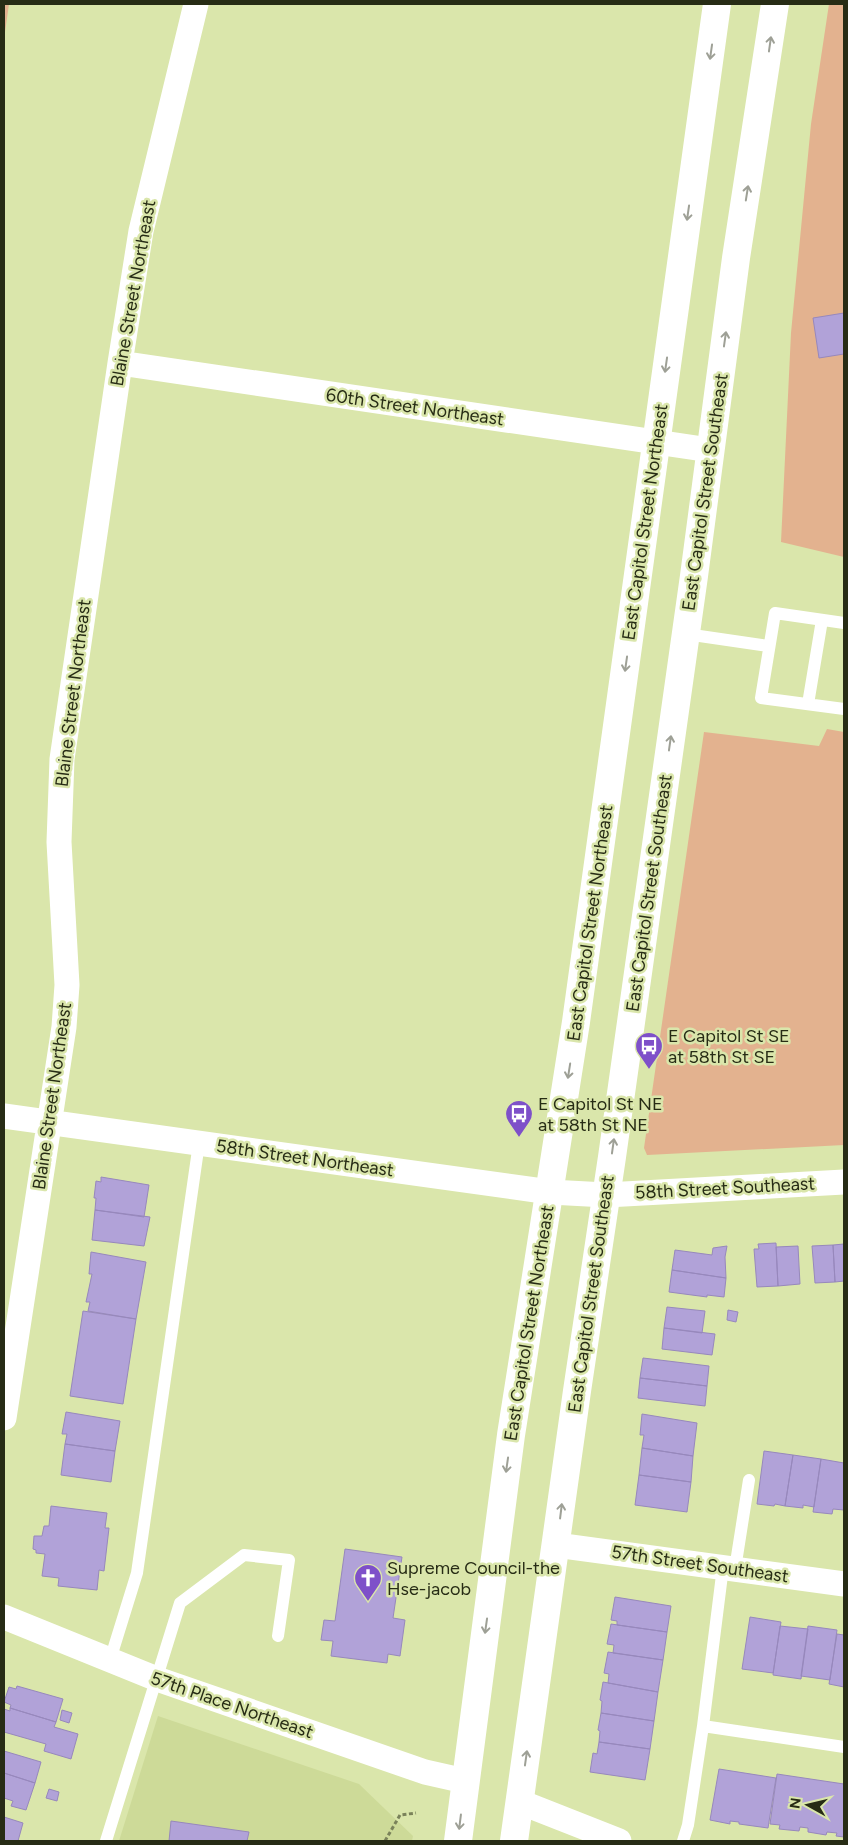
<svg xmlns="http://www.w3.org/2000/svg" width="848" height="1845" viewBox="0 0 848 1845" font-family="Figtree,sans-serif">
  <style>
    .built { fill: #cdda98 }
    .green { fill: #e3b28f }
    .building { fill: #b1a2d8; stroke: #9788bc }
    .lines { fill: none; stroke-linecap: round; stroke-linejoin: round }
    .path { stroke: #7a825a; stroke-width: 3; stroke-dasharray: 4 2.5; stroke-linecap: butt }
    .lane { stroke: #fff; stroke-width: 12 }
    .street { stroke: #fff; stroke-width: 25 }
    .primary { stroke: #fff; stroke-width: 28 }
    .oneway { stroke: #9ea096 }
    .labels { text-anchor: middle; stroke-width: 5; stroke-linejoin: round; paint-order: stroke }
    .street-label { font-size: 18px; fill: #272c15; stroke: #dae6ab }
    .poi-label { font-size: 18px; fill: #272c15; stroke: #dae6ab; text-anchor: start }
  </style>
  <rect width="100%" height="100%" fill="#dae6ab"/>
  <!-- built -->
  <path class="built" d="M158,1716L359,1784L413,1836L412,1841H119Z"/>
  <!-- green -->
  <path class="green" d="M4,4H9L4,39Z
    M829,4H844V557L781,542L791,333L811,124Z
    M827,729L844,732V1145L647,1155L644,1148L645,1141L704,732L819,746Z"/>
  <!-- building -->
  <path class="building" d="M844,313V354L819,358L813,318Z
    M101,1177L149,1185L144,1217L95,1210L96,1198H94L96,1181L101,1182Z
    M95,1210L150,1217L144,1246L92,1240Z
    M776,1243L778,1286L757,1287L754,1249H759L758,1244Z
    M844,1244V1281L835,1282L833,1245Z
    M833,1245L835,1282L815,1283L812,1246Z
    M727,1246L725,1257L726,1278L672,1270L675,1250L712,1255L713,1248Z
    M798,1246L800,1284L778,1286L776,1247Z
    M91,1252L146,1262L136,1319L88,1311L90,1302H86L92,1274H89Z
    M672,1270L726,1278L724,1297L707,1295V1297L669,1292Z
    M667,1307L705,1311L702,1333L664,1328Z
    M728,1310L738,1312L736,1322L727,1320Z
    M83,1311L136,1319L123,1404L70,1396Z
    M664,1328L715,1334L712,1355L662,1349Z
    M643,1358L709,1366L707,1386L640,1378Z
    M640,1378L707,1386L705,1406L638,1398Z
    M66,1412L120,1421L115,1451L65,1444L67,1434H62Z
    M642,1414L697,1423L693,1456L642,1448L644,1435H640Z
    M65,1444L115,1451L111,1482L61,1475Z
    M642,1448L693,1456L691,1482L639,1475Z
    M764,1451L793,1455L785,1506L775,1504L774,1506L757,1504Z
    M793,1455L821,1459L814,1507L803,1505V1508L785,1506Z
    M821,1459L844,1463V1510L833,1509L832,1514L813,1512Z
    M639,1475L691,1482L687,1512L635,1505Z
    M51,1506L107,1513L105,1528H109L104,1571L99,1570L97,1590L58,1586L59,1578L42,1576L45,1554L36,1553V1550L33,1549L34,1536H42L44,1526H49Z
    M345,1549L402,1557L393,1618L405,1620L400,1656L388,1654L387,1663L331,1656L333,1641L321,1640L324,1620L335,1621Z
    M615,1597L671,1606L667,1632L617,1625V1621L611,1620Z
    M750,1617L781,1622L773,1673L742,1669Z
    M611,1624L667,1632L663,1660L613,1653L614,1645L607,1644Z
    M780,1626L808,1629L801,1679L773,1675Z
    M808,1626L837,1630L830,1680L801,1676Z
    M837,1634L844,1635V1687L829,1684Z
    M608,1652L663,1660L658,1692L608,1683L609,1674L604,1673Z
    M603,1682L658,1692L654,1721L601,1713L602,1701L600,1700Z
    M17,1686L63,1699L56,1722L10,1708L11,1705L4,1702L9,1687L16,1689Z
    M10,1708L56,1722L54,1727L78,1734L71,1759L44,1751L46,1744L4,1732V1709L10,1711Z
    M62,1710L72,1713L69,1723L60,1720Z
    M601,1713L654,1721L650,1749L599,1742L600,1731L598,1730Z
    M599,1742L650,1749L645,1780L590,1772L593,1753L597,1754Z
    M4,1751L41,1762L35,1783L4,1773Z
    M719,1769L776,1778L768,1828L739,1824V1822L730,1821V1824L710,1820Z
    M4,1773L35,1783L26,1810L11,1806L13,1801L4,1798Z
    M777,1774L844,1784V1837L836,1836L837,1833L827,1832L826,1835L808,1832V1828L800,1827L799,1831L779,1829L780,1825L770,1824Z
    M49,1789L59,1792L57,1801L46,1798Z
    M4,1817L23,1823L18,1841H4Z
    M171,1821L249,1832L247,1841H169Z"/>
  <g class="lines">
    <!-- path -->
    <path class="path" d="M385,1841L400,1815L416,1813"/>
    <!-- lane -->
    <path class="lane" d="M844,623L775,613L761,698L844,709
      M686,634L768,646
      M808,704L822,620
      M735,1569L749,1480
      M110,1660L137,1573L199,1143
      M703,1726L844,1747
      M106,1841L180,1603L244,1555L289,1560L278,1636
      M683,1841L688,1825L703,1726L723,1567"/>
    <!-- street -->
    <path class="street" d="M120,363L710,450
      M4,1116L550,1192L606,1195L844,1182
      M4,1418L64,1027L67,985L59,842L62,759L120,363L141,231L196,4
      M556,1545L844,1584
      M4,1617L157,1679L425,1772L465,1781
      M520,1802L619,1841"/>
    <!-- primary -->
    <path class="primary" d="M458,1841L511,1435L576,1022L717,4
      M514,1841L577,1391L612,1157L694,576L736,258L775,4"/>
  </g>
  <!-- one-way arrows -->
  <defs><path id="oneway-shaft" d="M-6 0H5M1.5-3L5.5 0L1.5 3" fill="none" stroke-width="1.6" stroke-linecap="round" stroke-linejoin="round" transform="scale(1.25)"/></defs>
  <g class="oneway">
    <use href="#oneway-shaft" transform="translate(770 44) rotate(-82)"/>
    <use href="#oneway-shaft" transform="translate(711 52) rotate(98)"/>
    <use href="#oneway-shaft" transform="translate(747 193) rotate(-81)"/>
    <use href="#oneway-shaft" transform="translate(688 213) rotate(98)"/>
    <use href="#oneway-shaft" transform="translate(725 339) rotate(-82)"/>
    <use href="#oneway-shaft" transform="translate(666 365) rotate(98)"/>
    <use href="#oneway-shaft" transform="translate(626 664) rotate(98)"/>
    <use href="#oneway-shaft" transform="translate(670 743) rotate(-82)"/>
    <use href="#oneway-shaft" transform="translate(569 1071) rotate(99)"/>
    <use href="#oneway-shaft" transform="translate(613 1146) rotate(-82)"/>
    <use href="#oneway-shaft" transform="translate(507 1465) rotate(98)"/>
    <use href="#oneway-shaft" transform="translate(561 1511) rotate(-83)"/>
    <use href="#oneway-shaft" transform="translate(486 1626) rotate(98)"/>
    <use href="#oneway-shaft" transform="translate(526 1758) rotate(-82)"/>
    <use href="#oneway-shaft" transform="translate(460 1822) rotate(97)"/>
  </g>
  <!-- icons -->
  <defs>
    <symbol id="bus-pin" viewBox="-11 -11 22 30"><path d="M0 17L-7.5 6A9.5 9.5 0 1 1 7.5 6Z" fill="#7e50c9" stroke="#dae6ab"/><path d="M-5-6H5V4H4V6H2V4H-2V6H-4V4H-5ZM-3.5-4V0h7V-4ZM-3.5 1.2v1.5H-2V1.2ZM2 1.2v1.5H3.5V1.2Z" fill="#fff"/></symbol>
    <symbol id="church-pin" viewBox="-11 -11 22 30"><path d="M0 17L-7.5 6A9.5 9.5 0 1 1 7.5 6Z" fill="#7e50c9" stroke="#dae6ab"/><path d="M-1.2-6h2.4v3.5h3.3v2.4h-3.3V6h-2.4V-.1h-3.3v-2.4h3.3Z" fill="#fff"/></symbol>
  </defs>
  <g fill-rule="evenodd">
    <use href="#bus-pin" x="633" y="1030" width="32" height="43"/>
    <use href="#bus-pin" x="503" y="1098" width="32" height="43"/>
    <use href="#church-pin" x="352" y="1562" width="32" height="43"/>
  </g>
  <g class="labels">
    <!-- street labels -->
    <g class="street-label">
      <text transform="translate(133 293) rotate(-80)" y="6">Blaine Street Northeast</text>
      <text transform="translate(415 407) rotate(8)" y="6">60th Street Northeast</text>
      <text transform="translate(705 492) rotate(-82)" y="6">East Capitol Street Southeast</text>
      <text transform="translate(645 522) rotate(-82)" y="6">East Capitol Street Northeast</text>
      <text transform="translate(73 693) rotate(-83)" y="6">Blaine Street Northeast</text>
      <text transform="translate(649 893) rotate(-82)" y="6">East Capitol Street Southeast</text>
      <text transform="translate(590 923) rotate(-82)" y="6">East Capitol Street Northeast</text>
      <text transform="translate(52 1096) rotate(-82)" y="6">Blaine Street Northeast</text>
      <text transform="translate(305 1158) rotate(8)" y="6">58th Street Northeast</text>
      <text transform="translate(725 1188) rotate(-3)" y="6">58th Street Southeast</text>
      <text transform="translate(591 1294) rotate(-82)" y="6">East Capitol Street Southeast</text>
      <text transform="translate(529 1323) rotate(-81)" y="6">East Capitol Street Northeast</text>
      <text transform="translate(700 1564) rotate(8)" y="6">57th Street Southeast</text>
      <text transform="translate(232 1705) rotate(19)" y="6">57th Place Northeast</text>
    </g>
    <!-- poi labels -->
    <g class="poi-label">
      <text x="668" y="1042">E Capitol St SE<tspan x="668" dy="21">at 58th St SE</tspan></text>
      <text x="538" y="1110">E Capitol St NE<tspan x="538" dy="21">at 58th St NE</tspan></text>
      <text x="387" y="1574">Supreme Council-the<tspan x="387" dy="21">Hse-jacob</tspan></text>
    </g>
  </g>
  <!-- border -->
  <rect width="848" height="1845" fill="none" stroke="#272c15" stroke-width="10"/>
  <!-- north arrow -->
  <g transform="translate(808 1805) rotate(278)" stroke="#dae6ab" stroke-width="4" paint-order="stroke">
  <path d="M0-4L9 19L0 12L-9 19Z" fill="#272c15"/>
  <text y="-8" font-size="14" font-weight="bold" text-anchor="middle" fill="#272c15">N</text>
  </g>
</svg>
